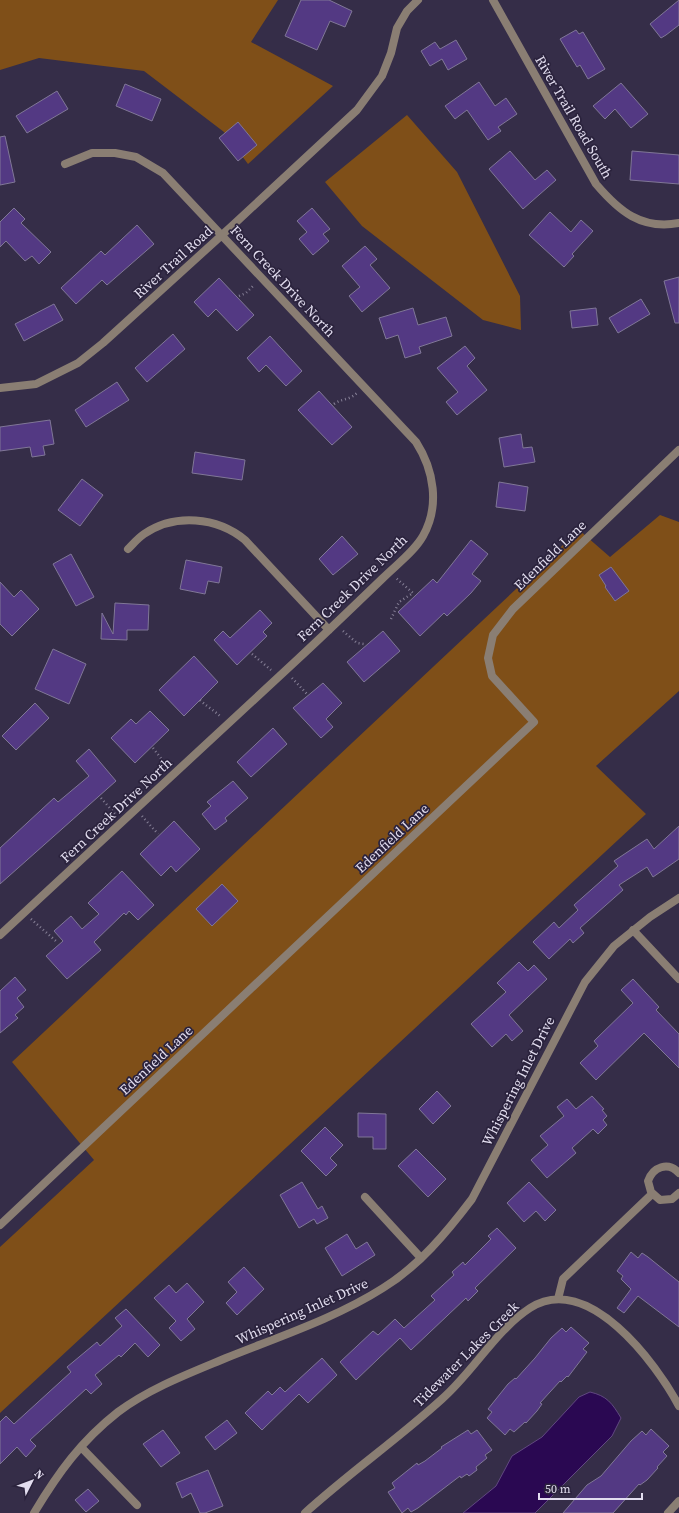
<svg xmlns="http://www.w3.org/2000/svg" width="679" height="1513" viewBox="0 0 679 1513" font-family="'Source Serif 4',serif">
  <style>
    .green { fill: #7f4f18 }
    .water { fill: #2a0852; stroke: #614881 }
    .building { fill: #533983; stroke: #807797 }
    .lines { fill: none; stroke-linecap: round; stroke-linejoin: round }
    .path { stroke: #878097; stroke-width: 2.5; stroke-dasharray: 1 3; stroke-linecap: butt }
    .lane { stroke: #8a7e73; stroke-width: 8 }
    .street { stroke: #8a7e73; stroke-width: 8 }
    .labels { text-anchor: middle; stroke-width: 3.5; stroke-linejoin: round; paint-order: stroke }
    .street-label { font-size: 14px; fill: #e2ddef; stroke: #2b233d }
  </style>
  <rect width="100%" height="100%" fill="#352d48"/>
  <!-- green -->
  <path class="green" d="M0,0H278L251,42L333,86L248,164L224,132L144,71L39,58L0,70Z
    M407,115L457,172L520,296L521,330L483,320L362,226L325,182Z
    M660,515L679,522V691L596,766L646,814L0,1413V1247L94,1160L12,1062L579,530L610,557Z"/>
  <!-- water -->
  <path class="water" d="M590,1392C607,1396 612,1403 621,1418L612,1436L535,1513H463L496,1486L512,1456L542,1437L579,1397Z"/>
  <!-- building -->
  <path class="building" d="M301,0H329L352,11L345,27L330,21L317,50L285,36Z
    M679,0V25L666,35L661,38L650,24Z
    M576,30L579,34L583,32L605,69L588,79L580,65L577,67L560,39Z
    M456,40L467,59L448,70L442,59L430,66L421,51L435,42L440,49Z
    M479,82L495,106L506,98L517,114L498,127L501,131L488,140L467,110L455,119L445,106Z
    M621,83L648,114L631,128L615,109L605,119L593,106Z
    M125,84L161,99L152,121L116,106Z
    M57,91L68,109L27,133L16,116Z
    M238,122L257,145L238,161L219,138Z
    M5,136L15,182L0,185V137Z
    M510,151L535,180L547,170L556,180L523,209L489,169Z
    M632,151L679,155V184L630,180Z
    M14,208L25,219L21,223L51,252L39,264L32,256L25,261L6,241L0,247V222Z
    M312,208L330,229L323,234L329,241L313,255L299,239L307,232L297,221Z
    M550,212L571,232L581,220L593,231L572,254L574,256L564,267L529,235Z
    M137,225L154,244L107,285L102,280L76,304L61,288L101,251L105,255Z
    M365,246L377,259L370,265L390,288L362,312L349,296L360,287L342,266Z
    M679,277V323H675L664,281Z
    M219,278L254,315L237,331L216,309L208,317L194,302Z
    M641,299L650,314L618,333L609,318Z
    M54,304L63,320L24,341L15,324Z
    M413,308L418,325L446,317L452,336L419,347L421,353L405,358L398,335L386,339L379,318Z
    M596,308L598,325L572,328L570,311Z
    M173,334L185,349L147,382L135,368Z
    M270,336L302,371L286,386L266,365L259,372L247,358Z
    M465,346L475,358L467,366L487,390L457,415L446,402L458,392L437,368Z
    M117,382L129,400L86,427L75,410Z
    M319,391L352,427L332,445L298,410Z
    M50,420L54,444L43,446L45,455L32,457L30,447L0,451V427Z
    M521,434L523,448L532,447L535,462L504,467L499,438Z
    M195,452L245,460L242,480L192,473Z
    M82,479L103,495L80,526L58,510Z
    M499,482L528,487L525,511L496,507Z
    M342,536L358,554L333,575L319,559Z
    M471,540L488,554L472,574L481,581L471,593L447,616L444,613L420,636L398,612L433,579L437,583Z
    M71,554L94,597L76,606L53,564Z
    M186,560L222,567L219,583L208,581L205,594L180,589Z
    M611,567L629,591L615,601L605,587L606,586L599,575Z
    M0,582L14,597L21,590L39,609L12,636L0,624Z
    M115,603L149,605L148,630H127V640L101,639L102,613L113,634Z
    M260,610L272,623L263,632L267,636L237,665L214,640L223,631L230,638Z
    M383,631L400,651L364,682L347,662Z
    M53,649L86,664L69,704L35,689Z
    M194,656L218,682L184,716L159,690Z
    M323,683L342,703L326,719L333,727L321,738L293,708Z
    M35,703L49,718L16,750L2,736Z
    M150,711L169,730L135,763L111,738L131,719L136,724Z
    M273,728L287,744L251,777L237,762Z
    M89,749L116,781L0,884V848L54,798L58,802L89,776L76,761Z
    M233,781L248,798L225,818L227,821L215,830L202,814L211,806L207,802Z
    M174,821L200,849L176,872L171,866L161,876L140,854Z
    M679,826V859L653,877L647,867L619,885L623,890L580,928L584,933L573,943L570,939L549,959L533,942L554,922L559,928L578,910L574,905L618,866L614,861L647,839L654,849Z
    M122,871L154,905L138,920L129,911L126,915L124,913L94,942L101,950L67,979L46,956L63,941L54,931L71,916L82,929L99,914L88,903Z
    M222,884L238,901L212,926L196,909Z
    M519,962L528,971L534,965L547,979L509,1015L523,1031L512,1041L506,1034L492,1047L471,1024L506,992L497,983Z
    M15,977L26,990L17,998L24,1007L15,1015L18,1018L0,1033V991Z
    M633,979L659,1007L656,1010L679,1034V1068L644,1033L596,1080L580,1063L598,1046L594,1041L633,1003L621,990Z
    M437,1091L451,1106L433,1124L419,1109Z
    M592,1096L604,1109L602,1110L607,1116L603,1120L607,1125L598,1134L593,1129L572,1148L576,1153L547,1178L531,1160L548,1145L540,1136L564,1116L557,1107L567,1099L576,1109Z
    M358,1113L386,1114V1149H373V1137H358Z
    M325,1127L343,1145L330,1158L337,1165L326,1176L301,1151Z
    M416,1149L446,1179L428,1197L398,1166Z
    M302,1182L318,1209L322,1206L328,1218L317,1224L314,1219L299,1228L280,1195Z
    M529,1182L556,1210L545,1221L536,1211L524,1222L507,1203Z
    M497,1228L516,1248L475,1288L478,1291L468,1301L466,1298L411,1350L400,1338L356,1380L340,1362L373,1331L378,1335L395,1319L404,1328L435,1300L431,1296L454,1275L452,1272L463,1262L465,1265L491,1239L488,1236Z
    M347,1234L356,1249L367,1242L375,1255L342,1276L325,1248Z
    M631,1252L638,1258L642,1253L648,1257L679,1282V1327L638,1296L624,1313L617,1308L631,1289L621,1279L623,1276L617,1271Z
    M244,1267L264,1289L237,1315L226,1303L237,1292L228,1282Z
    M187,1283L204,1302L187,1319L195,1329L181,1341L169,1328L176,1321L154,1298L169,1285L176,1293Z
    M126,1309L160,1345L148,1357L135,1343L121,1357L119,1355L95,1375L102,1384L91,1394L86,1389L30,1440L36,1446L26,1457L17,1447L0,1464V1422L6,1416L14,1424L71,1372L67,1367L97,1342L100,1346L122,1326L115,1318Z
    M571,1327L589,1343L583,1349L587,1352L568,1377L567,1376L561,1382L560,1381L540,1403L542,1404L537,1411L526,1423L525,1422L514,1432L510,1429L505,1435L487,1418L492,1412L488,1409L508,1384L515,1378L516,1379L535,1358L551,1338L562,1328L566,1332Z
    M322,1358L337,1375L308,1403L299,1394L262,1430L245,1413L268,1391L272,1395L280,1387L285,1392Z
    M227,1420L237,1433L215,1450L205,1437Z
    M651,1429L669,1446L663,1452L667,1456L657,1467L658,1468L647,1480L640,1485L639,1484L613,1513H563L587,1485L601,1476L631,1441L642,1431L646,1435Z
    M163,1430L180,1453L161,1467L143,1444Z
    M468,1430L471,1434L477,1430L492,1450L485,1455L487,1458L476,1467L477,1470L469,1476L467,1474L461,1478L460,1476L418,1508L411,1512L408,1508L402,1513L388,1492L395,1488L392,1483L417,1463L418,1465L425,1461L442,1448L441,1447Z
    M208,1470L223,1506L205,1513H200L191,1493L182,1498L176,1483Z
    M88,1489L99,1501L86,1512L75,1500Z"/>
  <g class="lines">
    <!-- path -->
    <path class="path" d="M239,296L246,293L254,285
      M334,404C342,398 348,401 357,393
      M391,619L399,602L413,593L396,578
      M343,631L357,643L364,644
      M252,654L271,670
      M292,678L307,694
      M200,700C207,707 214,710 221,717
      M153,748L167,766
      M101,798L115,814
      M142,816L158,834
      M31,919L57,942"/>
    <!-- lane -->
    <path class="lane" d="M679,1173C668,1161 653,1167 648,1181L651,1192L660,1200L672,1199L679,1193
      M558,1299L563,1279L652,1194"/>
    <!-- street -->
    <path class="street" d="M493,0L596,184C619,211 641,230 679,223
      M0,388L36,384L78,363L103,343L233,225L357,110L382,76L391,53L397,28L407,11L418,0
      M128,549C133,544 138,538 144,534C175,513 217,517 245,540L329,630
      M633,930L679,979
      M0,935C99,842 199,750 299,658C327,632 355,605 383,578C396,565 414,552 423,536C440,506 434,470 416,442L163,173L136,157L115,153H92L65,164
      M365,1197L421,1258
      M0,1225L534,722L492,676L488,658L493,635L513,609L679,450
      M81,1447L137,1505
      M34,1513C58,1473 81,1441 118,1412C150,1388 190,1373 226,1358C278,1337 336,1318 383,1288C419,1266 447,1232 472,1199L585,982L614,946L650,917L679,898
      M305,1513C349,1473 398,1439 442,1399C473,1372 496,1330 530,1308C588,1271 656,1363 679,1406
      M668,1513L679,1501"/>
  </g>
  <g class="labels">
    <!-- street labels -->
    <g class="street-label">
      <text transform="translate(574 117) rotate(60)" y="5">River Trail Road South</text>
      <text transform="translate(173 262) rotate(-42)" y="5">River Trail Road</text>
      <text transform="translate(283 281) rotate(47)" y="5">Fern Creek Drive North</text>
      <text transform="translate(550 555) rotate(-44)" y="5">Edenfield Lane</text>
      <text transform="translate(352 588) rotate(-44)" y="5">Fern Creek Drive North</text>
      <text transform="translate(116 810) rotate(-43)" y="5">Fern Creek Drive North</text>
      <text transform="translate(392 838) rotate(-43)" y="5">Edenfield Lane</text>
      <text transform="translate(156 1060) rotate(-43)" y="5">Edenfield Lane</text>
      <text transform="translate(518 1081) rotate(-63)" y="5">Whispering Inlet Drive</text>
      <text transform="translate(302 1311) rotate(-24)" y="5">Whispering Inlet Drive</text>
      <text transform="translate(466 1354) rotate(-45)" y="5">Tidewater Lakes Creek</text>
    </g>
  </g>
  <!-- north arrow -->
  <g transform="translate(32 1481) rotate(48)" stroke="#2b233d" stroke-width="3" paint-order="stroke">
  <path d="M0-3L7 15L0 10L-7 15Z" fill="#e2ddef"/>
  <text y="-6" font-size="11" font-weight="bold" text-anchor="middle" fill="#e2ddef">N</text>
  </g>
  <!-- scale -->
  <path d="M539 1493v6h103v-6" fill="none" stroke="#e2ddef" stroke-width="2"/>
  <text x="545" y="1493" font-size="12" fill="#e2ddef" stroke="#2b233d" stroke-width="3" paint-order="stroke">50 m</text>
</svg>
